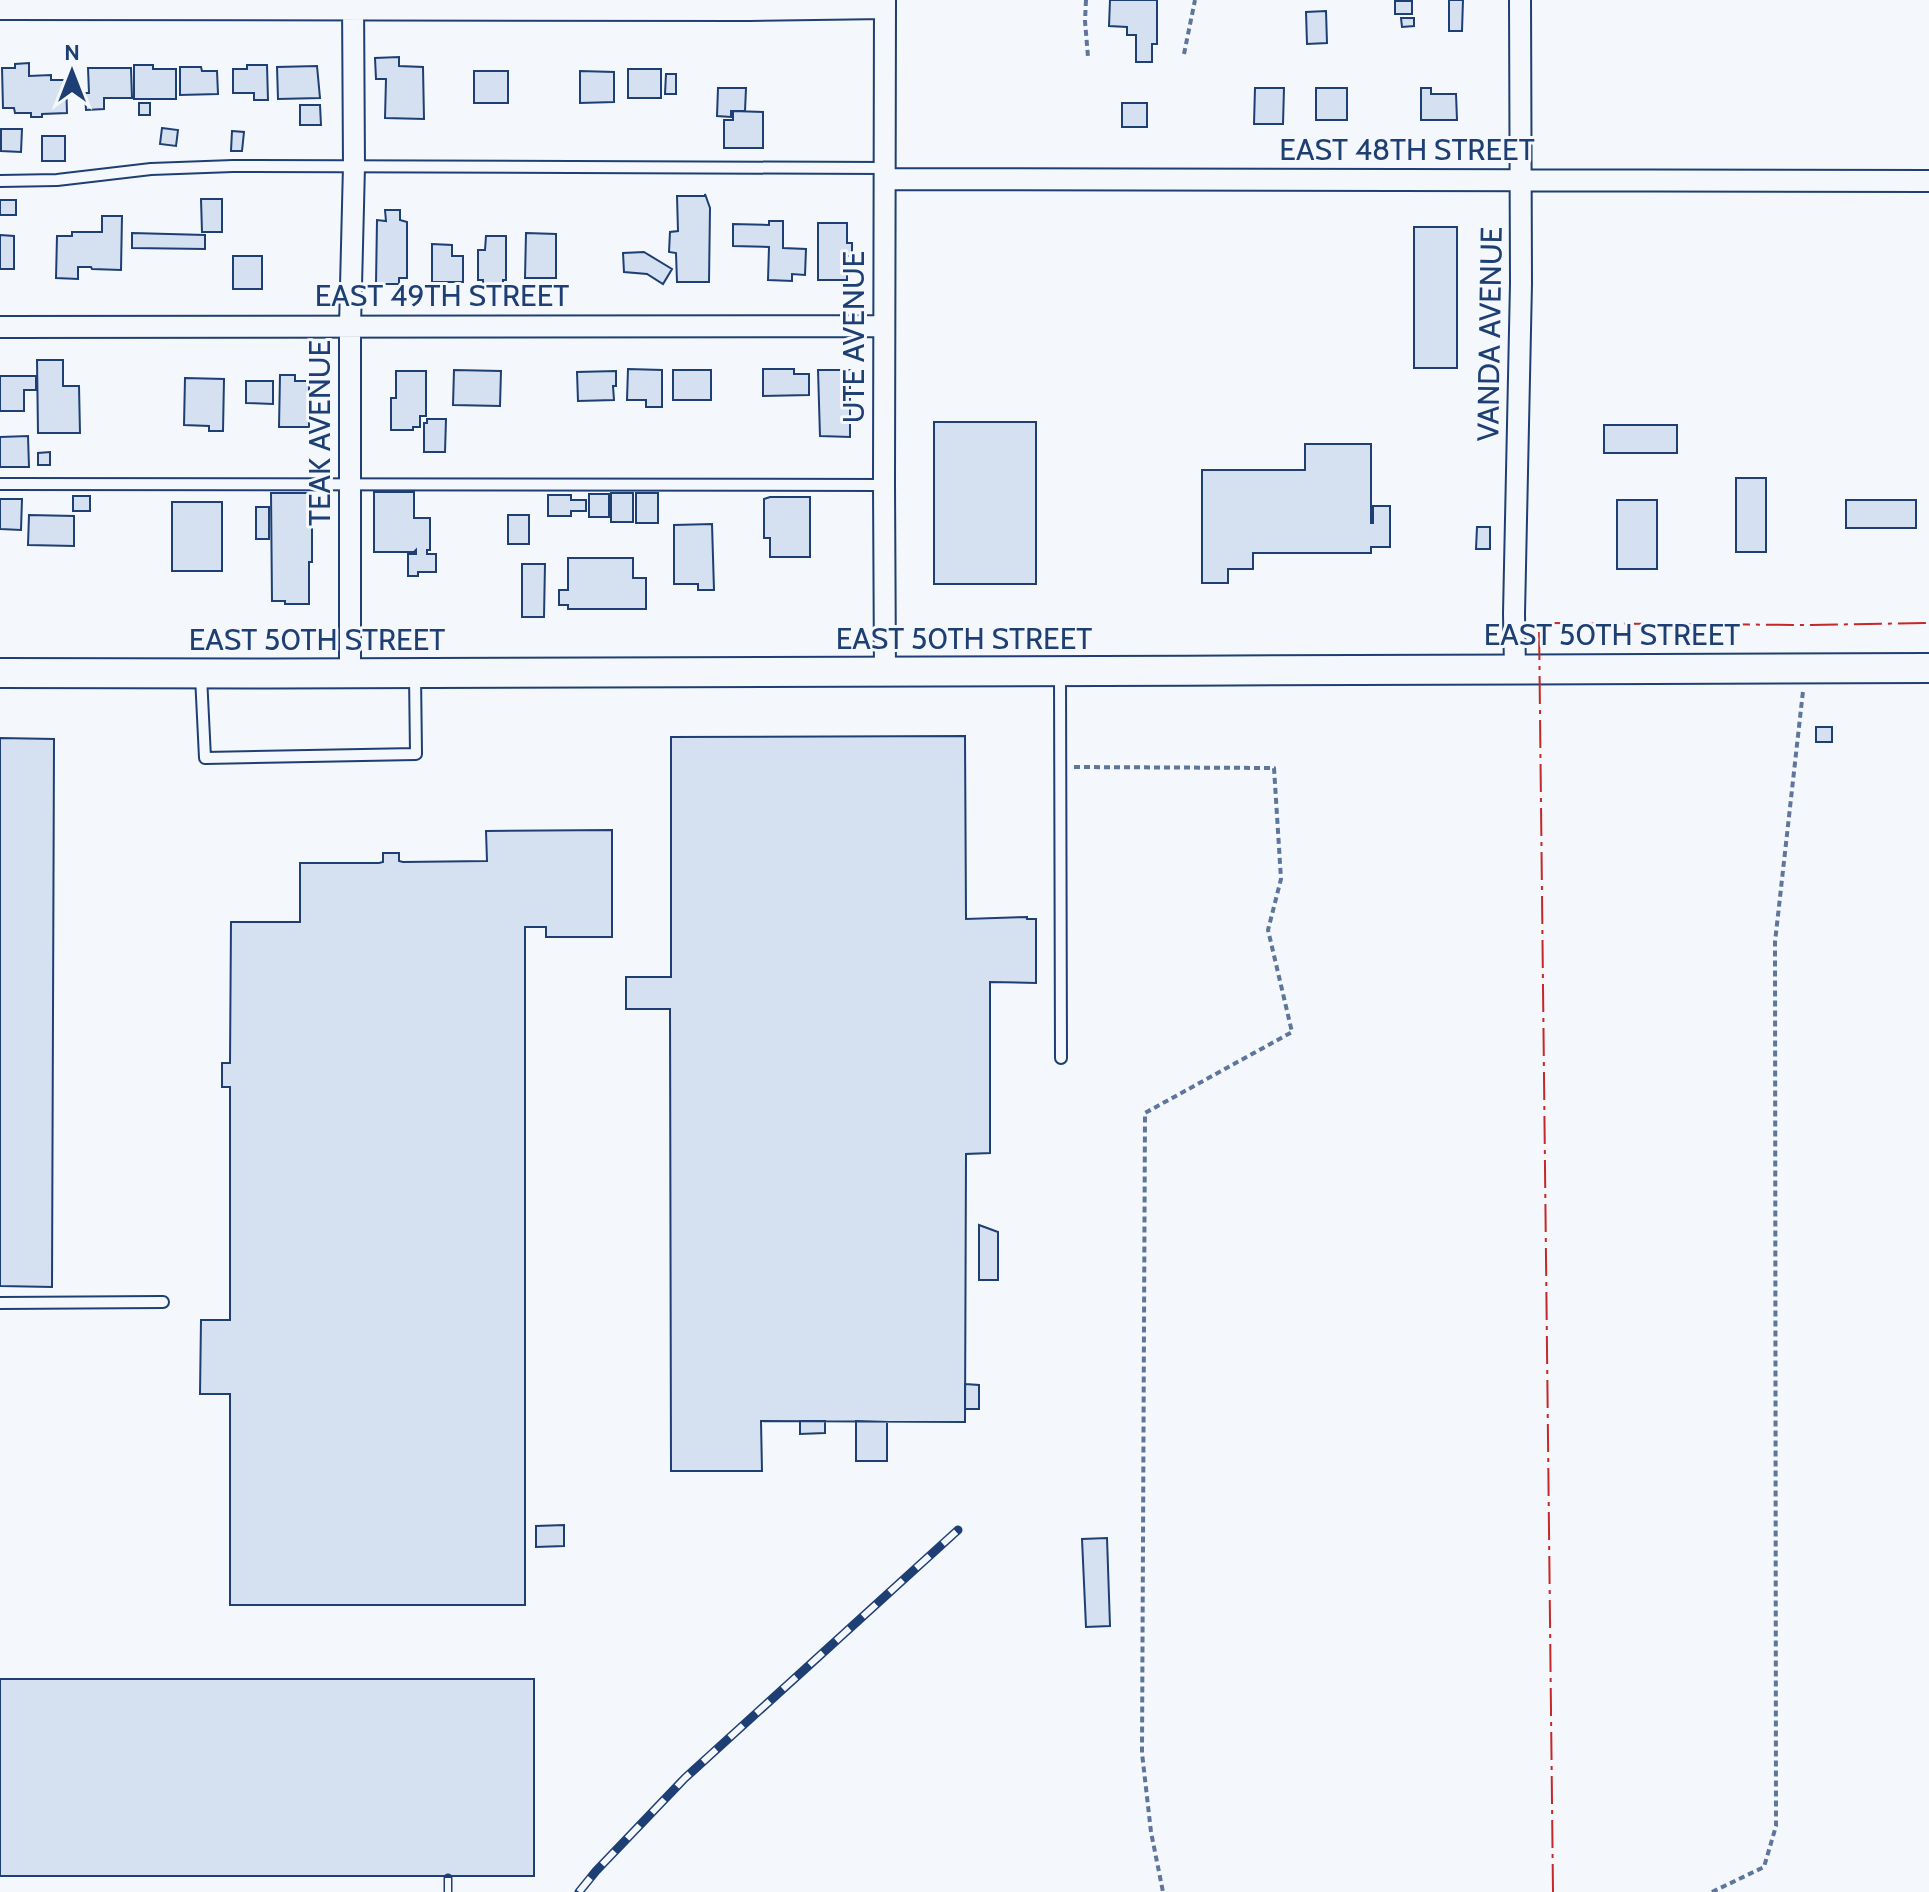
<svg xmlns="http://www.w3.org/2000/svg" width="1929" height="1892" viewBox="0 0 1929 1892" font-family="Cabin,sans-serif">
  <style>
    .building { fill: #d5e0f0; stroke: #1d3f73; stroke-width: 2 }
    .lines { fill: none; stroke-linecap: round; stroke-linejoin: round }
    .service-casing { stroke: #1d3f73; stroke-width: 14 }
    .minor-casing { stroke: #1d3f73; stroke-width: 24 }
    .secondary-casing { stroke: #1d3f73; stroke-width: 32 }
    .path { stroke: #5e769c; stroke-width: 4; stroke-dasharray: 6 4; stroke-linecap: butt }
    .service { stroke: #f4f7fb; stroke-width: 10 }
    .minor { stroke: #f4f7fb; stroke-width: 20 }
    .secondary { stroke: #f4f7fb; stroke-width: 28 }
    .rail-casing { stroke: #1d3f73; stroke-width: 9 }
    .rail { stroke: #f4f7fb; stroke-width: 6; stroke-dasharray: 18; stroke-linecap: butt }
    .power { stroke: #c62828; stroke-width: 2; stroke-dasharray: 28 6 4 6; stroke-linecap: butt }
    .labels { text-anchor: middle; stroke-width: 6; stroke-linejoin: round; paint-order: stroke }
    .street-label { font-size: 30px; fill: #1d3f73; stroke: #f4f7fb }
  </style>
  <rect width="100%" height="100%" fill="#f4f7fb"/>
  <!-- building -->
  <path class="building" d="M1110,0H1157V44H1152V62H1136V35H1127V27L1109,26Z
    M1449,0H1463L1462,31H1449Z
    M1395,1H1412V14H1395Z
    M1326,11L1327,43L1307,44L1306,12Z
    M1401,18H1414V26L1402,27Z
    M399,57V66L423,67L424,119L385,118L386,79H376L375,58Z
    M29,63V76L51,75V80H66L67,113L42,114V117H31V113H15L14,108H3L2,68H15V64Z
    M134,65H153V69H176V99H134Z
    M247,65H267L268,100H254V93H233V69H247Z
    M317,66L320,98L278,99L277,67Z
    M180,67H201L202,71H217L218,94L180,95Z
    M88,68H131L132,98H104V109L86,110L85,93H89Z
    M628,69H661V98H628Z
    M474,71H508V103H474Z
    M580,71L614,72V102L580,103Z
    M666,74H676V94H665Z
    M718,88H746L745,111H731V117L717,116Z
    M1255,88H1284L1283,124H1254Z
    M1316,88H1347V120H1316Z
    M1421,88H1431V94H1456L1457,120H1421Z
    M139,103H150V115H139Z
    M1122,103H1147V127H1122Z
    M300,105H320L321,125H300Z
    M733,111L763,112V148H724V120H733Z
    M162,128L178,130L176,146L160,144Z
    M1,129H22L21,152L1,151Z
    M232,131L244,132L242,151H231Z
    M42,136H65V161H42Z
    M705,194L710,208L709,282H677L676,253L669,252L670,232L678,231L677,196H705Z
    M201,199H222V232H202Z
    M0,200H16V215H0Z
    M385,210H400V220L407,222V278H399V284H376L377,220L386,221Z
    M102,216H122L121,270L92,269L91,267H78V279L56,278L57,236H72V232H102Z
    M769,221H783V248L806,249L805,275L792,274V281L768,280L769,247L733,246V224L769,225Z
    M818,223H847V243H852V256H847V280H818Z
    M1414,227H1457V368H1414Z
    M132,233L205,235V249L132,248Z
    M526,233L556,234V278H525Z
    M0,235L14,236V269H0Z
    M486,236H506V280H503V284H483V280H478V250H485Z
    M432,244L452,245V256H463V282H432Z
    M644,252L672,269L663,284L647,274L624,272L623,253Z
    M233,256H262V289H233Z
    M37,360H63V386H79L80,433H38Z
    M628,369L662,370V407H646V400H627Z
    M763,369H794V374H809V395L763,396Z
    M454,370L501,371L500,406L453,405Z
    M673,370H711V400H673Z
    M818,370H850V437L820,436Z
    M396,371H426V416H420V427H413V430H391V398H396Z
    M616,371V386H613L614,400L578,401L577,372Z
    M280,375H295V381H309V427H279Z
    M0,376H36V390H24V411H0Z
    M185,378L224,379L223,431H209V426L184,425Z
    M246,381H273V404L246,403Z
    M427,419H446L445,452H424V423H427Z
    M934,422H1036V584H934Z
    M1604,425H1677V453H1604Z
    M28,436L29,467H0V437Z
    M1305,444H1371V523H1373V506H1390V547H1371V553H1253V569H1228V583H1202V470H1305Z
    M50,452V465H38V453Z
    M1736,478H1766V552H1736Z
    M374,492H414V518H430V550H427V554H436V572H418V576H408V554H416V550L414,552H374Z
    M271,493H312V562H309V604H285V601H272Z
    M611,493H633V522H611Z
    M636,493H658V523H636Z
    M589,494H609V517H589Z
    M548,495H571V500H586V511H571V516H548Z
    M73,496H90V511H73Z
    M770,497H810V557H770V538H764V499Z
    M0,499H22L21,530L0,529Z
    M1617,500H1657V569H1617Z
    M1846,500H1916V528H1846Z
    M172,502H222V571H172Z
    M256,507H269V539H256Z
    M29,515L74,516V546L28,545Z
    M508,515H529V544H508Z
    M712,524L714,590H698V584H674V525Z
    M1477,527H1490V549H1476Z
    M568,558H633V578H646V609H568V605H559V590H568Z
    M522,564H545L544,617H522Z
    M1816,727H1832V742H1816Z
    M965,736L966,919L1027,917V919H1036V983L990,982V1153L966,1154L965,1422L761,1421L762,1471H671L670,1009H626V977H671V737Z
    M0,738L54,739L52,1287L0,1286Z
    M612,830V937H546V927H525V1605H230V1394H200L201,1320H230V1087H222V1063H230L231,922H300V863H379L383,862V853H399V861L403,862L487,861L486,831Z
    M979,1225L998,1232V1280H979Z
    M965,1384L979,1385V1409H965Z
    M800,1421H825V1433L800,1434Z
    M856,1421L887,1422V1461H856Z
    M564,1525V1546L536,1547V1526Z
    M1107,1538L1110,1626L1086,1627L1082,1539Z
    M0,1679H534V1876H0Z"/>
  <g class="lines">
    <defs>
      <path id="service" d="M0,181L57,180L151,169L233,166L885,168
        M0,484L884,485
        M1060,675L1061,1058
        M201,676L205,758L416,754L415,675
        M0,1303L163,1302"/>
      <path id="minor" d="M885,0L884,485L885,674
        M0,9L749,10L885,8
        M885,179L1929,181
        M0,327L884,326
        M1515,669L1514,614L1521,283L1520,0
        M350,675V326L354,166L353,0"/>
      <path id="secondary" d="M0,673C643,675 1286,669 1929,668"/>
    </defs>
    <!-- service casing -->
    <use href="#service" class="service-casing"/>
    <!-- minor casing -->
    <use href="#minor" class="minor-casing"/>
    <!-- secondary casing -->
    <use href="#secondary" class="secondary-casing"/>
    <!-- path -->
    <path class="path" d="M1086,0L1085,21L1088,57
      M1184,54L1195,0
      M1074,767L1274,768L1281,879L1268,930L1292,1032L1145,1113L1142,1753L1151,1832L1163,1892
      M1712,1892L1764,1867L1776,1826L1775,942L1803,691"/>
    <!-- service -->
    <use href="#service" class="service"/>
    <!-- minor -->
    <use href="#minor" class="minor"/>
    <!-- secondary -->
    <use href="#secondary" class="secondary"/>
    <defs>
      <path id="rail" d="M448,1878V1892
        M579,1892L596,1871L685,1778L958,1530"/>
    </defs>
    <!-- rail casing -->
    <use href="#rail" class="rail-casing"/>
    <!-- rail -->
    <use href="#rail" class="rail"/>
    <!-- power -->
    <path class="power" d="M1553,1892L1539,623L1810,625L1929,623"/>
  </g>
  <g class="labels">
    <!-- street labels -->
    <g class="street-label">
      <text x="1407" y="160">EAST 48TH STREET</text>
      <text x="442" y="306">EAST 49TH STREET</text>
      <text transform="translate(1490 334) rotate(-89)" y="10">VANDA AVENUE</text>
      <text transform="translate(854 337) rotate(-90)" y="10">UTE AVENUE</text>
      <text transform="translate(320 433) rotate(-90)" y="10">TEAK AVENUE</text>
      <text x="1612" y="645">EAST 50TH STREET</text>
      <text x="964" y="649">EAST 50TH STREET</text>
      <text x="317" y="650">EAST 50TH STREET</text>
    </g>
  </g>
  <!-- north arrow -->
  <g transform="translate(72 72)" stroke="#f4f7fb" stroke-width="6" paint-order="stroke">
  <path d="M0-6L14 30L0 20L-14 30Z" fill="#1d3f73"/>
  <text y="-12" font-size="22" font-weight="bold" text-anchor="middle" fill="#1d3f73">N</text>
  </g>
</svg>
